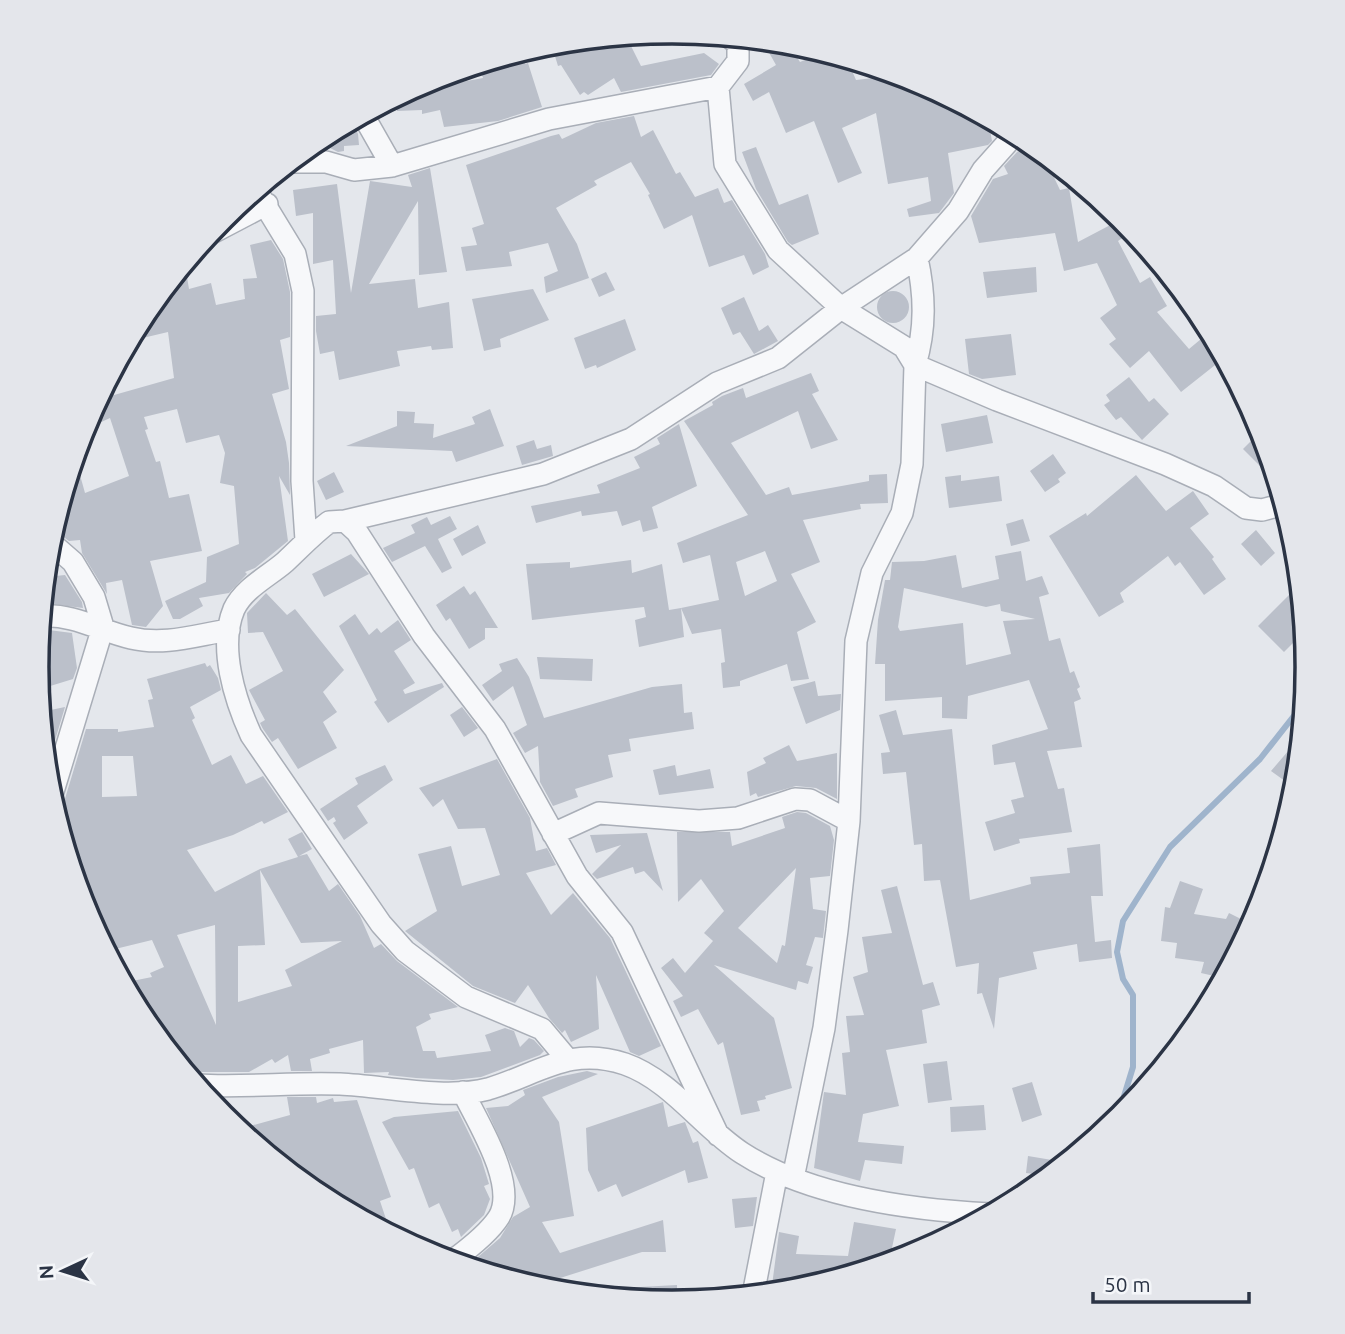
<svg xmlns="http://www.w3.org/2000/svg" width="1345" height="1334" font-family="Ubuntu,sans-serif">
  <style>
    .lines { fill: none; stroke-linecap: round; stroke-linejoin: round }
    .stream { stroke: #9fb4cc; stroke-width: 6 }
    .building { fill: #bbc0ca; fill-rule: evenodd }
    .minor-casing { stroke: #a9aeb7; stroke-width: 24 }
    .minor { stroke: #f7f8fa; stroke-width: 21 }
    .rim { fill: none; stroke: #2b3445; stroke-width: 3.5 }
  </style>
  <rect width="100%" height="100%" fill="#e4e7ec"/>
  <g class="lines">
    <!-- stream -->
    <path class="stream" d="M1122,1117L1121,1106L1133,1067V995L1123,979L1117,952L1123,921L1170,847L1260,759L1304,703"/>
  </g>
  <!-- building -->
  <path class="building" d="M626,36L641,66L704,53L719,64L711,75L621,92L614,78L588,95L584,92L580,95L561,65L558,66L551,43Z
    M762,40L788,43L800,62L824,52L847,59L856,80L898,75L916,80L988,119L992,141L988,145L948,153L954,193L939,213L909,217L907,209L931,201L928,177L888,184L876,113L842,128L862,173L838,183L814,121L786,133L769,92L753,101L744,84L776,65Z
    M510,55L512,60L522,56L525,64L528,63L542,107L498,121L444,127L440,110L422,114V110L397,111V97L430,80L444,76L445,85L483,78L479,65Z
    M634,116L641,137L653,130L676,174L680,172L695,197L718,188L724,203L732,200L765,254L769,267L753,275L744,255L709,267L692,215L664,229L648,195L650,194L631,162L594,181L597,185L556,208L577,244L589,278L546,293L544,277L558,271L548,243L509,252L512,266L466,271L461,247L477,245L472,228L484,224L466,165L551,136L559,134L562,139L596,123Z
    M352,121L358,134L359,145L344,146V151L338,152L326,146L309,147Z
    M1032,144L1042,152L1060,190L1069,188L1078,242L1116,222L1124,237L1118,241L1140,283L1150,277L1167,306L1157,312L1189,349L1207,334L1222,353L1224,358L1181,392L1149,351L1130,368L1109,344L1116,339L1100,318L1117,305L1097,263L1064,271L1055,233L979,243L971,216L993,179L1008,174L1004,166L1017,152Z
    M756,147L779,205L808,194L819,234L792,245L788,242L756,189L742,152Z
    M430,168L447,272L419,275L418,201L369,284L415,279L418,308L449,302L453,348L432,350L431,346L397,351L400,366L339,380L334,351L320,354L316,331V316L336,314L333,260L313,264V213L296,216L293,190L337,184L351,293L370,181L412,187L408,175Z
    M271,240L283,259L290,292V337L280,340L289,389L272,394L286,442L289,463L290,495L279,476L288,541L255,568L245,572L247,574L229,593L199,598L203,606L180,619H173L165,601L206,582L207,557L239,544L234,486L220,483L225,453L219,435L186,443L177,409L144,417L148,429L145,430L156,462L160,461L169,498L189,494L202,551L150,561L163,606L146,627L132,625L122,580L106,583L107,594L82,553L80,540L69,541L53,529L75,457L85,493L129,476L110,418L84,430L86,423L100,399L174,378L168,332L130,341L156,299L168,297L166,287L185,265L189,289L211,283L216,305L245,299L243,279L257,278L250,245Z
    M1036,267L1037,292L987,298L983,272Z
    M606,272L615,290L599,297L591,279Z
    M533,289L549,320L500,339L501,347L484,351L472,299Z
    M877 307a16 16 0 1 1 32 0a16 16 0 1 1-32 0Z
    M744,297L759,331L768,325L778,341L754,354L740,332L733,335L721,308Z
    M625,319L636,350L597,368L596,365L585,369L574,338Z
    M1011,334L1016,375L982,379L969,374L965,339Z
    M811,373L819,391L812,394L838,440L811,449L798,411L731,443L766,495L789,487L792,495L869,481V475L887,474L888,503L860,504L861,509L803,520L820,562L791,574L816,622L797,632L809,679L791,681L787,664L740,681V686L723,688L721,663L725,662L721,629L692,634L681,608L719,600L710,555L683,563L677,543L748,515L684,421L713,405L712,402L722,396L743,388L746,398ZM765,551L777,581L745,596L736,562Z
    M1129,377L1149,402L1154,398L1169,414L1142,440L1121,417L1116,420L1104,405L1110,401L1106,395Z
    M490,409L504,446L456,462L452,451L346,446L397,426V411L415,412L414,423L434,424L433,438L475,424L472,417Z
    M987,415L993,443L946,452L941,424Z
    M679,424L697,486L652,507L658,528L643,532L640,520L622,526L617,511L582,516L581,511L536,523L531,506L600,493L597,485L640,468L634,457L660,444L657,438Z
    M1262,430L1274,473L1270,476L1243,449Z
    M534,440L537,449L551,445L553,456L522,465L516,446Z
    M1053,454L1066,473L1058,479L1060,482L1045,492L1030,471Z
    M334,472L344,492L326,500L317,481Z
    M961,475V481L999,476L1002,501L949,508L945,477Z
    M1136,475L1166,511L1193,491L1209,514L1190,528L1214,557L1212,559L1226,579L1204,595L1180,562L1175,566L1168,556L1120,593L1124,602L1099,617L1049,536L1086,513L1087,516Z
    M450,516L457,529L438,539L452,568L442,573L425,546L392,562L383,548L415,533L411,525L427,517L431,525Z
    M1023,519L1030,541L1011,546L1006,524Z
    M478,525L486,543L462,556L453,539Z
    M1256,530L1275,553L1261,566L1241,544Z
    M1021,551L1026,581L1042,576L1049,594L1039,597L1049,641L1060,638L1070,673L1074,671L1080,687L1077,689L1081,699L1074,702L1082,747L1047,751L1058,789L1064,788L1072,832L1019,839L1020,843L994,851L985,822L1015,813L1011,800L1024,797L1015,762L994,765L992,745L1048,729L1029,680L968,696L967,719L942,718V697L885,701V664H875L878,620L885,580H890L892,562L924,561L956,555L962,588L999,579L995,556ZM904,588L986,607L1000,604L1001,611L1035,619L1003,621L1011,654L966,665L963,623L900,631L898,627Z
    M351,554L369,574L324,597L312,574Z
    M631,560L632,573L662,564L669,610L681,608L684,637L639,647L635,620L646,617L644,607L532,620L526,564L570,562V568Z
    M65,575L82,602L83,608L43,603L46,577Z
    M1300,584L1304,632L1284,652L1258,626Z
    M464,586L470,595L475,591L498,628H485V639L469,649L450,618L446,621L436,605Z
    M266,593L287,615L295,609L344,670L323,692L337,712L323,722L337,748L298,769L278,738L272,742L263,729L260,723L265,720L249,690L283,671L263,632L248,633L247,613Z
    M355,614L369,635L377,628L381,633L398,620L411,640L394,651L415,683L403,690L405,694L442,683L444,687L388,723L374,702L377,700L339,626Z
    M41,629L72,633L77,668L73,679L47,687L45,670L38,673Z
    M537,657L593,659L592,681L540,679Z
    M517,658L529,677L544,718L652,687L682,684L684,713L692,712L694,729L629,739L631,751L608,755L613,777L575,789L578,797L553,806L540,782L538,746L525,753L513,733L527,725L513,686L493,701L482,685L502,671L499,664Z
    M205,663L207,667L210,665L218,678L221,690L190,707L195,718L192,720L212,765L231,755L246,784L263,776L288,812L264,824L262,821L233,835L187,850L215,892L260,869L298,857L288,839L302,832L312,849L299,856L307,854L329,891L338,884L360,916L374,948L381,944L397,961L458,1007L429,1014L431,1019L416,1027L423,1051H435L437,1058L491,1051L485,1035L505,1028L514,1031L520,1047L529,1038L534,1040L544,1051L540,1055L481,1077L453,1080L416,1078L388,1075L389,1072L364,1073L363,1040L329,1049L330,1053L310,1059L312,1071H291L288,1055L275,1063L272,1059L249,1072H198L189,1075L144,1020L129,992L127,982L152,977L150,973L164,967L152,940L107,951L85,910L55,810L64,802L86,729H118V732L154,727L148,700L153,699L147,679ZM102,756H133L137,796L102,797ZM260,870L301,943L342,941L285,970L292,986L238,1002V946L265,945ZM215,925L216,1025L177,935Z
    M815,681L818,696L841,694L840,710L806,724L793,687Z
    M65,707L47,767L41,712Z
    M462,707L478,728L464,737L450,715Z
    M896,710L903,735L952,729L970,900L1031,884L1030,877L1070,873L1067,848L1100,844L1103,896H1091L1095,942L1111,940L1112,958L1079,962L1077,944L1033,952L1037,969L999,978L994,1029L982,993L977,994L979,963L956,967L940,880L924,881L922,844L914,845L906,772L883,774L881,753L890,752L879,715Z
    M1301,736L1299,760L1296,789L1271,771Z
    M789,745L797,761L837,753V799L816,788L796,786L758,797L756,793L750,796L747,772L766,763L763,758Z
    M497,759L530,818L536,851L547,848L556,865L526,873L551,915L573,893L610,938L661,1046L639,1056L630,1052L596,975L599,1029L571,1042L565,1030L562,1033L549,1018L528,985L515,1003L473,986L405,931L437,911L418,854L451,846L462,886L500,875L485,828L458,829L443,799L433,807L419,788Z
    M385,765L393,780L357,806L368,823L344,840L333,823L336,821L334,817L328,821L320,809L358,784L355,778Z
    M675,765L677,776L710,769L714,788L659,795L653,770Z
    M797,812L806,813L830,826L834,840L830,876L810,878L813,909L826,911L823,938L815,937L806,965L813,967L808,984L798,981L796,990L714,965L774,1018L792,1088L765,1096L766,1099L757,1101L760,1111L741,1115L723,1042L718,1045L698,1009L681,1017L673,1001L683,996L661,968L673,958L685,973L713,941L704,933L724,911L701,879L678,902L677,832H730L732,846L785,828L782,817ZM796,868L785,946L782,945L777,963L738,928Z
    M647,833L663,891L644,871L635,874L633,867L597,879L592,874L621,845L596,853L590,835Z
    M1180,881L1203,889L1194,914L1226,919L1229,913L1249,923L1223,978L1201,973L1204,962L1175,958L1177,943L1161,941L1165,907L1170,908Z
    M897,886L923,985L933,982L940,1005L922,1010L927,1043L886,1050L899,1106L863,1114L858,1142L904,1146L902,1164L865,1160L860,1181L814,1168L820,1121L824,1092L846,1095L842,1053L850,1052L846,1016L864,1015L853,977L868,972L862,937L892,933L881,890Z
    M947,1061L952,1100L928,1103L923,1064Z
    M587,1071L598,1074L542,1097L559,1122L574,1216L542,1222L560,1253L663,1220L666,1252H642L535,1286L473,1267L471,1263L500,1238L513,1217L530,1207L486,1108L508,1106L525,1095L523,1090L558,1077Z
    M1032,1082L1042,1115L1022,1122L1012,1088Z
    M287,1097H316L317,1103L333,1098L334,1102L357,1100L391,1197L380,1201L391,1234L353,1213L346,1196L331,1202L319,1195L239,1129L290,1115Z
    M663,1102L668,1127L685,1122L693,1143L698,1141L708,1178L688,1183L685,1170L622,1197L616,1184L598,1192L588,1170L586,1128Z
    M984,1105L986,1130L951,1132L950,1107Z
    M458,1111L481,1158L489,1184L484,1186L490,1199L484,1215L461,1237L458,1229L452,1232L439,1203L429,1208L414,1168L409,1170L382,1122L394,1117Z
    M1028,1156L1052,1160L1049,1176L1026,1173Z
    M757,1197L753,1226L735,1228L732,1199Z
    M854,1222L896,1229L889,1262L814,1285L794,1284L793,1291L771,1293L779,1232L799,1236L796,1254L848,1256Z
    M677,1285V1302L622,1298V1288Z"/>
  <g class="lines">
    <defs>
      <path id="minor" d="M729,37L738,44V61L718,87L725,164L778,250L841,308L904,347L915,365L912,464L902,513L872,573L856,641L849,821L837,930L824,1028L793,1178
        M363,115L392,166
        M292,162H326L354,170L392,166L549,119L718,87
        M256,190L295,254L303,291L302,481L306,540
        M210,234L267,204
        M917,258C925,295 926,328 915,365L997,400L1165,464L1214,486L1246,508L1262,510L1284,504
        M345,521L543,474L631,439L717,383L778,358L841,308L917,258L958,211L983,170L1016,133
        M50,542L73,562L94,597L103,627L51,798
        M42,616C75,614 100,631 131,638C165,646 196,635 229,630
        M553,834L599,813L699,821L738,818L795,799L810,800L849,821
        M568,1060L542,1029L466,997L405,951L381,924L251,735C235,700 218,647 234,609C244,588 269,576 285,562C300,548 313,534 329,522L345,521L357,532L424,636L495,729L577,876L622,932L718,1135
        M197,1085C245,1088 293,1082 340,1084C384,1086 445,1100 488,1089C537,1075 569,1045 625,1064C671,1080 702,1127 742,1153C810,1197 912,1210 991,1214
        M452,1261C467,1250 489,1233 499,1217C518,1185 477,1121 463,1092
        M753,1295L777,1172"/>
    </defs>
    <!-- minor casing -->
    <use href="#minor" class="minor-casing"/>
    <!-- minor -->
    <use href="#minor" class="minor"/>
  </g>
  <!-- crop -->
  <path d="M0 0H1345V1334H0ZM49 667a623 623 0 1 1 1246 0a623 623 0 1 1-1246 0Z" fill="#e4e6eb" fill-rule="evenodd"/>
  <path class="rim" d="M49 667a623 623 0 1 1 1246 0a623 623 0 1 1-1246 0Z"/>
  <!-- north arrow -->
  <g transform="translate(63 1271) rotate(266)" stroke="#f4f6f9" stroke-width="5" paint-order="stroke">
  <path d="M0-5L12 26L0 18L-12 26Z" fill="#2b3445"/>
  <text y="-10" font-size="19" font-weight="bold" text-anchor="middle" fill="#2b3445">N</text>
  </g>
  <!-- scale -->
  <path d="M1093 1292v10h156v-10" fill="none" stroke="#2b3445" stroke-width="3.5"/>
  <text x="1104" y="1292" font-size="21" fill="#2b3445" stroke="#f4f6f9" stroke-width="5" paint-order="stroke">50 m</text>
</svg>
